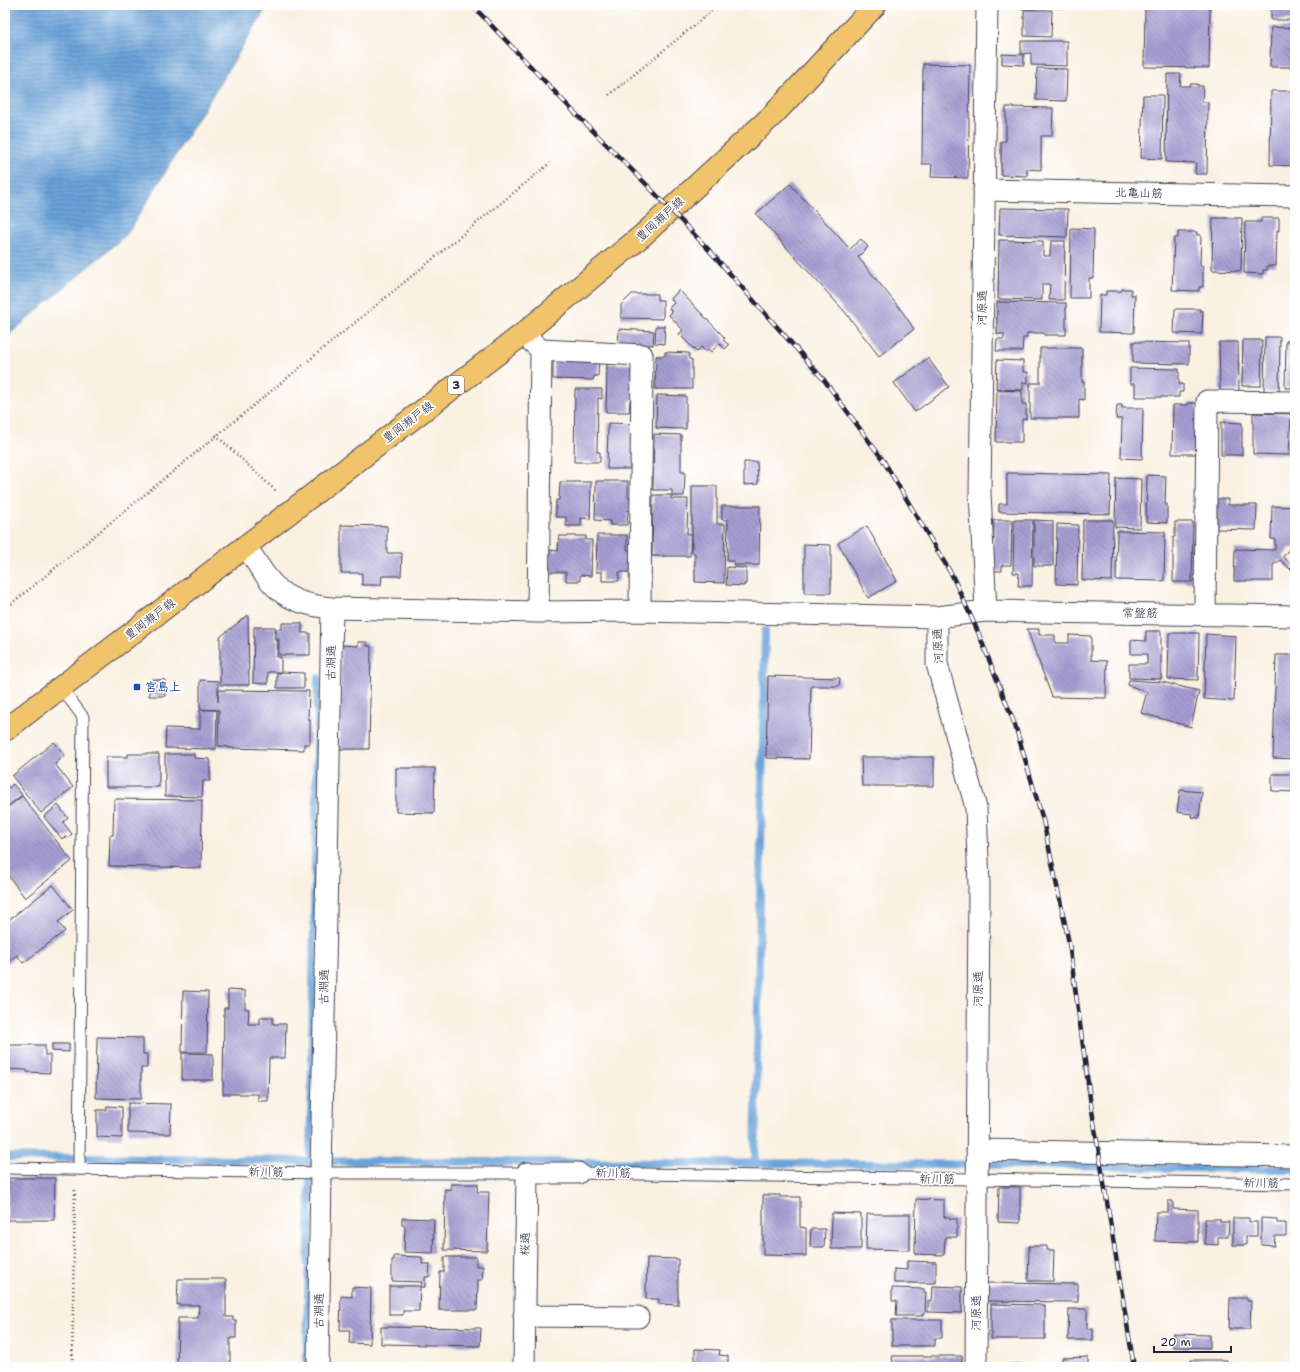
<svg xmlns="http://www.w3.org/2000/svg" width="1300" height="1372" font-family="'Shantell Sans','Klee One',sans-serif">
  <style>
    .water { fill: url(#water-rules); stroke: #46628a }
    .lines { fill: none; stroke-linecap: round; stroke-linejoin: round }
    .stream { stroke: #69a3d9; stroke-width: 8 }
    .building { fill: url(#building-back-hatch) }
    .lane-casing { stroke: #424154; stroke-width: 13 }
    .street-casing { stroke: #424154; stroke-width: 23 }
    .primary-casing { stroke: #424154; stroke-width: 24 }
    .path { stroke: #424154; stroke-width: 2.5; stroke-dasharray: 1 3; stroke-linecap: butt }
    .lane { stroke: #fff; stroke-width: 11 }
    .street { stroke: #fff; stroke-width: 21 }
    .primary { stroke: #f1c36a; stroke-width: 22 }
    .rail-casing { stroke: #22223b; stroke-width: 4.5 }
    .rail { stroke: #fff; stroke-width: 3; stroke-dasharray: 9; stroke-linecap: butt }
    .transit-dot { fill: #1a4fb4; stroke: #fff; stroke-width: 1.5 }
    .labels { text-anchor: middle; stroke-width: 3.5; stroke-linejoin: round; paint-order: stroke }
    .shield { fill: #fff; stroke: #646476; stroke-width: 1 }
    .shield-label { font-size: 11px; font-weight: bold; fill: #22223b }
    .street-label { font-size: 12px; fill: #22223b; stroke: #fff }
    .transit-label { font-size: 12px; font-weight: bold; fill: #164399; stroke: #fff; text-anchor: start }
  </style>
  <defs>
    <pattern id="water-rules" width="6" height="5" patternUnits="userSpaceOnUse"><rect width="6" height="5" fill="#69a3d9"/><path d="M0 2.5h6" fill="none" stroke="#5684b1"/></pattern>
    <pattern id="building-back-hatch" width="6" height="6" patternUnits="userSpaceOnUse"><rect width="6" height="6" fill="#a69dd2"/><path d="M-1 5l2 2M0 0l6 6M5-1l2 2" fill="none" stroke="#8780ac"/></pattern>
  </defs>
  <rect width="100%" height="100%" fill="#fff"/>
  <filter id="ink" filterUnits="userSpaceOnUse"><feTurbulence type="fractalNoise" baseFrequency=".025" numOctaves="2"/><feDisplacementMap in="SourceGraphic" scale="8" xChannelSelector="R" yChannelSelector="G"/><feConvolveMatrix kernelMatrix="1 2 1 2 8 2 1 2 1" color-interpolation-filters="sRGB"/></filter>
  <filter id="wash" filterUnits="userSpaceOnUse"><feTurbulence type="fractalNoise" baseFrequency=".012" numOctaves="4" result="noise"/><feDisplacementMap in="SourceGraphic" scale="16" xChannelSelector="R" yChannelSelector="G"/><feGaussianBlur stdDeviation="0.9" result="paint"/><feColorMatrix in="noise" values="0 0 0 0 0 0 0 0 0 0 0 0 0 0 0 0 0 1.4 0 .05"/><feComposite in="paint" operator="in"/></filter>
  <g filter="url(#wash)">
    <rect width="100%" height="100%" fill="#f9f0e1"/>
    <!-- water -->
    <path class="water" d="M5,5H268L127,234L5,338Z"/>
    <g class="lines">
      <!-- stream -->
      <path class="stream" d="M5,1157L311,1161L1073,1165L1173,1168L1295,1169
        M755,1163L765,631
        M307,1367L318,678"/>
    </g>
    <g id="blocks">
      <!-- building -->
      <path class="building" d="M1008,5H1036V9L1007,8Z
        M1039,5H1067V8L1039,7Z
        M1197,5H1210V7L1197,6Z
        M1271,5H1295V20H1271Z
        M1145,7L1210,8L1209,68L1144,67Z
        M1024,10H1052L1051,37L1024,36Z
        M1271,27L1295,28V67H1270Z
        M1021,41H1067V66L1031,65V53L1021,54Z
        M1002,54L1024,55V65L1002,64Z
        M923,64L970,65L968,178L931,177L932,164H922Z
        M1037,68L1067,69L1066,101L1036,100Z
        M1167,74H1181L1180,86H1190V84H1198V86H1203L1202,102H1208L1207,174H1195L1196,163L1166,162Z
        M1271,91H1295V166L1270,165Z
        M1143,95H1163L1162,159L1141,158Z
        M1006,107L1053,108L1052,136H1041V170L1027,169V176L1001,175V141H1006Z
        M790,184L850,249L861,239L868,247L858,257L902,311L914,329L879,356L845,312L756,214Z
        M1000,208L1068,209L1067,237L999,235Z
        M1213,218H1242L1241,271L1212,270Z
        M1261,218H1279V231L1277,230L1276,266H1267V270H1263V274L1244,273L1245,222H1261Z
        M1071,228L1094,229L1093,278H1089V298H1070Z
        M1178,232H1197V235H1201L1200,266H1203V287H1199V291L1172,290L1174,238H1178Z
        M999,240L1043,241V256H1050L1051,241H1065L1064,300H1049L1050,284H1042V300L998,299Z
        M1122,289H1131V295H1135L1134,333L1099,332L1100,295H1106V291H1122Z
        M679,290L725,338L723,340L729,345L725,349L720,343L711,352L708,349L706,352L701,347L697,352L679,334L683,330L669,315L672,312L669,308L674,303L671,299Z
        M632,294H657V300H663V319L621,318V305Z
        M997,302L1066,303V335H1044V333H1027V338H1023L1022,351H996L997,339H1004V334H997Z
        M1175,309H1200V311H1203L1202,334L1174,333Z
        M656,326H665L664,344L655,343Z
        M619,329L654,331L653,345L618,344Z
        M1265,337H1280L1279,392H1264Z
        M1243,340H1262L1261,386H1242Z
        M1286,341H1295V388H1285Z
        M1133,342L1189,343V364L1133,363Z
        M1219,342H1238L1239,391H1220Z
        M1040,348H1082V382H1084V400L1079,399V418H1030V383H1040Z
        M665,352L689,353V359L692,360V389H655L656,356H665Z
        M928,358L949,387L915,412L894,383Z
        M553,359H599L598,376H594L593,380L553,379Z
        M997,360L1023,361V372H1028V383L1023,382V390L996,389Z
        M607,364H634L633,400H630L629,412H606Z
        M1130,368L1179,369V384H1183V392H1179V397H1135V384H1130Z
        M575,389H602V399L598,398L597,452H600V462H574Z
        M997,390L1022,391V404H1026V419H1022V442H996Z
        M657,395L686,396V429L656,428Z
        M1188,403H1197L1196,454H1172L1173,405H1188Z
        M1117,405H1122V408H1143L1142,459L1121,458L1122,419H1116Z
        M1253,413L1291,414L1289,455L1253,454Z
        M1221,422L1242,423V455H1221Z
        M608,423L637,424L636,466L630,465V469H607Z
        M654,434L681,435V472H685L684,496H672V490H653Z
        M744,462H757L758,484L744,485Z
        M1007,473L1111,475L1110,514L999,512V504H1007Z
        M1147,475L1166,476L1165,504H1167V523L1146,522Z
        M1116,478L1141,479L1140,528L1115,527Z
        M596,481H628V498H632V510H628L627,525H610V521L595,520Z
        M560,482H591L590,519L581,518V526H566V517H556V500H559Z
        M692,486H717V524H725L724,583L695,582V553H692Z
        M653,495H671V499H688L687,534H691L690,556H652Z
        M1217,499H1228V505H1257L1256,530L1217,529Z
        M722,506H760L759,565H734V561H727L728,520H722Z
        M1272,506L1294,507V511H1295V548H1290L1283,557L1293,566L1290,569L1280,560L1273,565V581H1234L1235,549L1275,550V539H1271Z
        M994,520H1012L1011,565H1002V571H993Z
        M1014,520H1033L1032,586H1018L1019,573H1013Z
        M1034,520L1053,521V566H1034Z
        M1083,520H1113L1112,581L1082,580Z
        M1175,522H1193L1192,582H1173V537H1175Z
        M1057,524L1078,525L1077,585L1056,584Z
        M341,525L387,526V553H402L401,576H382L381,585H362V573H341Z
        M867,526L897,581L868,598L838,543Z
        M1117,531L1165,532L1164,581L1116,580Z
        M597,535H627V550L633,551V572H619V581H602V572H596Z
        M559,536H586V540H592L591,576L580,575V581H566V572H549L550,550L558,551Z
        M804,544L831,545V593H804Z
        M727,567L746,568V584H744V586L726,585Z
        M248,615L249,685H220V637Z
        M282,623H302V633H310V655H279V639H276V629H282Z
        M254,627H275V640L278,641L277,657H281V672H268V684L253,683Z
        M1027,629H1039V635H1055V643H1069V635L1091,636V660L1107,661L1106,698L1052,697Z
        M1146,631H1161V679L1129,678V664H1147V654H1131V640L1146,641Z
        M1169,633H1199L1198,680L1168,679Z
        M1206,634L1236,636L1234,701L1204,699Z
        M358,642H367V646H371L369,749H340L341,645L358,646Z
        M1276,655H1295V759L1273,758Z
        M281,672L304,673V688H277V673H281Z
        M768,676L840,678L839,686H811L809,759L766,758Z
        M150,680H165V696H149Z
        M200,680L218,681V702L219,690L309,691L308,719H310V744H304V750L229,748V747L218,746L219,710L200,709Z
        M1129,680L1162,682L1199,691L1191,727L1141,713L1147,692L1128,685Z
        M200,710H217L216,749L165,748L166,728L200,729Z
        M54,742L65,755L55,764L73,787L41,813L12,776Z
        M128,754H159V787H106V757H128Z
        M165,754H194V758L210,759V781H203L202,797L165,796Z
        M861,757H934V786H862Z
        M396,768H435L434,813L396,812Z
        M1272,774H1295V792L1272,791Z
        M5,782L9,788L13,784L22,795L5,808Z
        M1180,790L1202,792L1199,818L1191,817L1192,814L1177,812Z
        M22,796L72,861L25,898L5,871V810Z
        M114,799L202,800L201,868L109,866L110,835H113Z
        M58,805L68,818L63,822L72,834L66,839L65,836L62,839L44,817Z
        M53,885L73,910L58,922L65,931L23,963L17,955L5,964V923Z
        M228,990L245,991V1009H249L248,1024H260V1017H273V1024H286L285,1058H269L268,1101H258V1094H223L224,1008H228Z
        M183,991L208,992L207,1052H182Z
        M97,1037L143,1038V1054H147V1068H141V1099L96,1098Z
        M52,1044H69V1052L52,1051Z
        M5,1045H45V1055H50V1073L27,1072V1070L5,1069Z
        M182,1053L213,1054V1080H182Z
        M128,1103L171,1104L170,1134L128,1133Z
        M107,1106L122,1107V1138L97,1137V1110H107Z
        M8,1178H55L54,1220H7Z
        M451,1184H478L477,1192H489L487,1251L444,1250L445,1189L451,1190Z
        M999,1187H1020V1223L998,1222Z
        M763,1195H780V1197H800V1227L806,1228V1256L763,1255Z
        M916,1199L944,1200V1217H950V1219H957V1237H945L944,1255L915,1254Z
        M1293,1200H1295V1235H1292Z
        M1168,1201H1173V1209L1198,1210V1242L1155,1241L1156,1212H1168Z
        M832,1213L861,1214V1249H831Z
        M867,1214H910V1250L866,1249Z
        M402,1218L434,1219L433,1253L404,1252L405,1225H402Z
        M1233,1218H1249V1222H1257V1236H1246V1245H1233Z
        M1261,1218L1277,1219V1223H1286V1236H1275L1274,1246L1261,1245Z
        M1205,1219H1220V1222H1229L1228,1237H1218V1245L1205,1244Z
        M811,1229H825L824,1247H810Z
        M1029,1246H1047V1250H1054L1053,1281H1028Z
        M394,1256L422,1257V1264H430L429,1277H425V1287H421L422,1282L392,1281V1260H394Z
        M444,1257H476V1266H483L482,1280H478L477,1310H439L440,1272H444Z
        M647,1258L678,1259V1305L659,1304V1299H646Z
        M907,1261L936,1262V1283H894V1269L907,1270Z
        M178,1279H226V1317H233V1321H236V1338H230V1367H177L178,1318H198L199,1305H177Z
        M986,1283L1078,1284V1302L986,1301Z
        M389,1286H420L419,1311H403V1315H389Z
        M933,1286L962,1287V1313L928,1312V1301H932Z
        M352,1287L371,1288L370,1344L349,1343L350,1330H340L341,1296L352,1297Z
        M892,1288L924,1289V1292H926L925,1314H922V1316H896L897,1301H892Z
        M1230,1298H1247V1301H1251L1250,1329H1229Z
        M991,1304L1045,1305V1339H991Z
        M1069,1309H1087V1329H1093V1340H1068Z
        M892,1320H942V1338H935V1346H892Z
        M381,1327L481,1328L480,1346L381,1344Z
        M1173,1334L1210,1335V1348L1173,1347Z
        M695,1349L720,1350L719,1355L728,1356V1367H695Z
        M892,1356H962V1367H908V1363H893Z
        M1088,1357V1367H1062V1358Z
        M1191,1360H1227V1367H1191Z
        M1011,1364H1022V1367H1011Z"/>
    </g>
  </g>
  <g filter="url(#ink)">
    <use href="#blocks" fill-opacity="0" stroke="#424154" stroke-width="1"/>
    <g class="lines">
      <defs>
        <path id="lane" d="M61,687L83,717L79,1168
          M5,1168L321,1173H527
          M578,1173L1295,1184"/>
        <path id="street" d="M984,190L1295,196
          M531,341L541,350L538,612
          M541,350L642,355L640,611
          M246,546C272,587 281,603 332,608L538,612L640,611L937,617L986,611L1295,616
          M986,611L980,493L987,5
          M1205,614L1207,401L1295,402
          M937,617V664L976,808L979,885L976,1367
          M977,1150L1295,1156
          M524,1316L638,1317
          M318,1367L321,1173L332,608
          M524,1367L527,1173H578"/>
        <path id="primary" d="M5,730L523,334L644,234L774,114L875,5"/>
      </defs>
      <!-- lane casing -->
      <use href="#lane" class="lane-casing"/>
      <!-- street casing -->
      <use href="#street" class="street-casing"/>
      <!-- primary casing -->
      <use href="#primary" class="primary-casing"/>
      <!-- path -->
      <path class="path" d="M609,95L719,5
        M216,435L277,492
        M5,609L550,163
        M72,1367L75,1187"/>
      <!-- lane -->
      <use href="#lane" class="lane"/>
      <!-- street -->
      <use href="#street" class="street"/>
      <!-- primary -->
      <use href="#primary" class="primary"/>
      <defs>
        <path id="rail" d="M472,5L574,112L647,185L709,250L824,380L883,460L952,575L978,632L1015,725L1043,820L1069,943L1090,1098L1134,1367"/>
      </defs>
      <!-- rail casing -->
      <use href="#rail" class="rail-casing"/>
      <!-- rail -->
      <use href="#rail" class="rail"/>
    </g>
  </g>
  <!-- markers -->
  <rect class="transit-dot" x="133" y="683" width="8" height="8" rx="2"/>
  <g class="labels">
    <!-- shield labels -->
    <rect class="shield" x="448" y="376" width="16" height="18" rx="3"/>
    <g class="shield-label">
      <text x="456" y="389">3</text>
    </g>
    <!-- street labels -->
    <g class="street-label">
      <text transform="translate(1139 193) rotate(1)" y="4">北亀山筋</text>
      <text transform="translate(660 219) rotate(-42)" y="4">豊岡瀬戸線</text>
      <text transform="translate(982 308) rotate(-89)" y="4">河原通</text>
      <text transform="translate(408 422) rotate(-37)" y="4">豊岡瀬戸線</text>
      <text transform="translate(1140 613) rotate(1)" y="4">常盤筋</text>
      <text transform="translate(150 619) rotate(-37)" y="4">豊岡瀬戸線</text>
      <text transform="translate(938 646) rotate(-93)" y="4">河原通</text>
      <text transform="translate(331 663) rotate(-89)" y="4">古淵通</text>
      <text transform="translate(324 987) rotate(-89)" y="4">古淵通</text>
      <text transform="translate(978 989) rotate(-90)" y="4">河原通</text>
      <text transform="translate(266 1172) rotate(1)" y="4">新川筋</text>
      <text transform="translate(613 1173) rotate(1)" y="4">新川筋</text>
      <text transform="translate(937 1179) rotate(1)" y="4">新川筋</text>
      <text transform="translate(1261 1183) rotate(1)" y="4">新川筋</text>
      <text transform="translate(525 1244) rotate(-89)" y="4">桜通</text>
      <text transform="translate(319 1311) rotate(-89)" y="4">古淵通</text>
      <text transform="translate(976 1313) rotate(-90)" y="4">河原通</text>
    </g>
    <!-- transit labels -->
    <g class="transit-label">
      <text x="145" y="691">宮島上</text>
    </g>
  </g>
  <!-- margin -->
  <rect width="1300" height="1372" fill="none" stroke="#fff" stroke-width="20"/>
  <!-- scale -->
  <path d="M1154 1346v6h77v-6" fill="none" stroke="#22223b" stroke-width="2"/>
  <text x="1160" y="1346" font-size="12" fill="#22223b" stroke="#ffffff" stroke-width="3" paint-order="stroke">20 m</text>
</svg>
